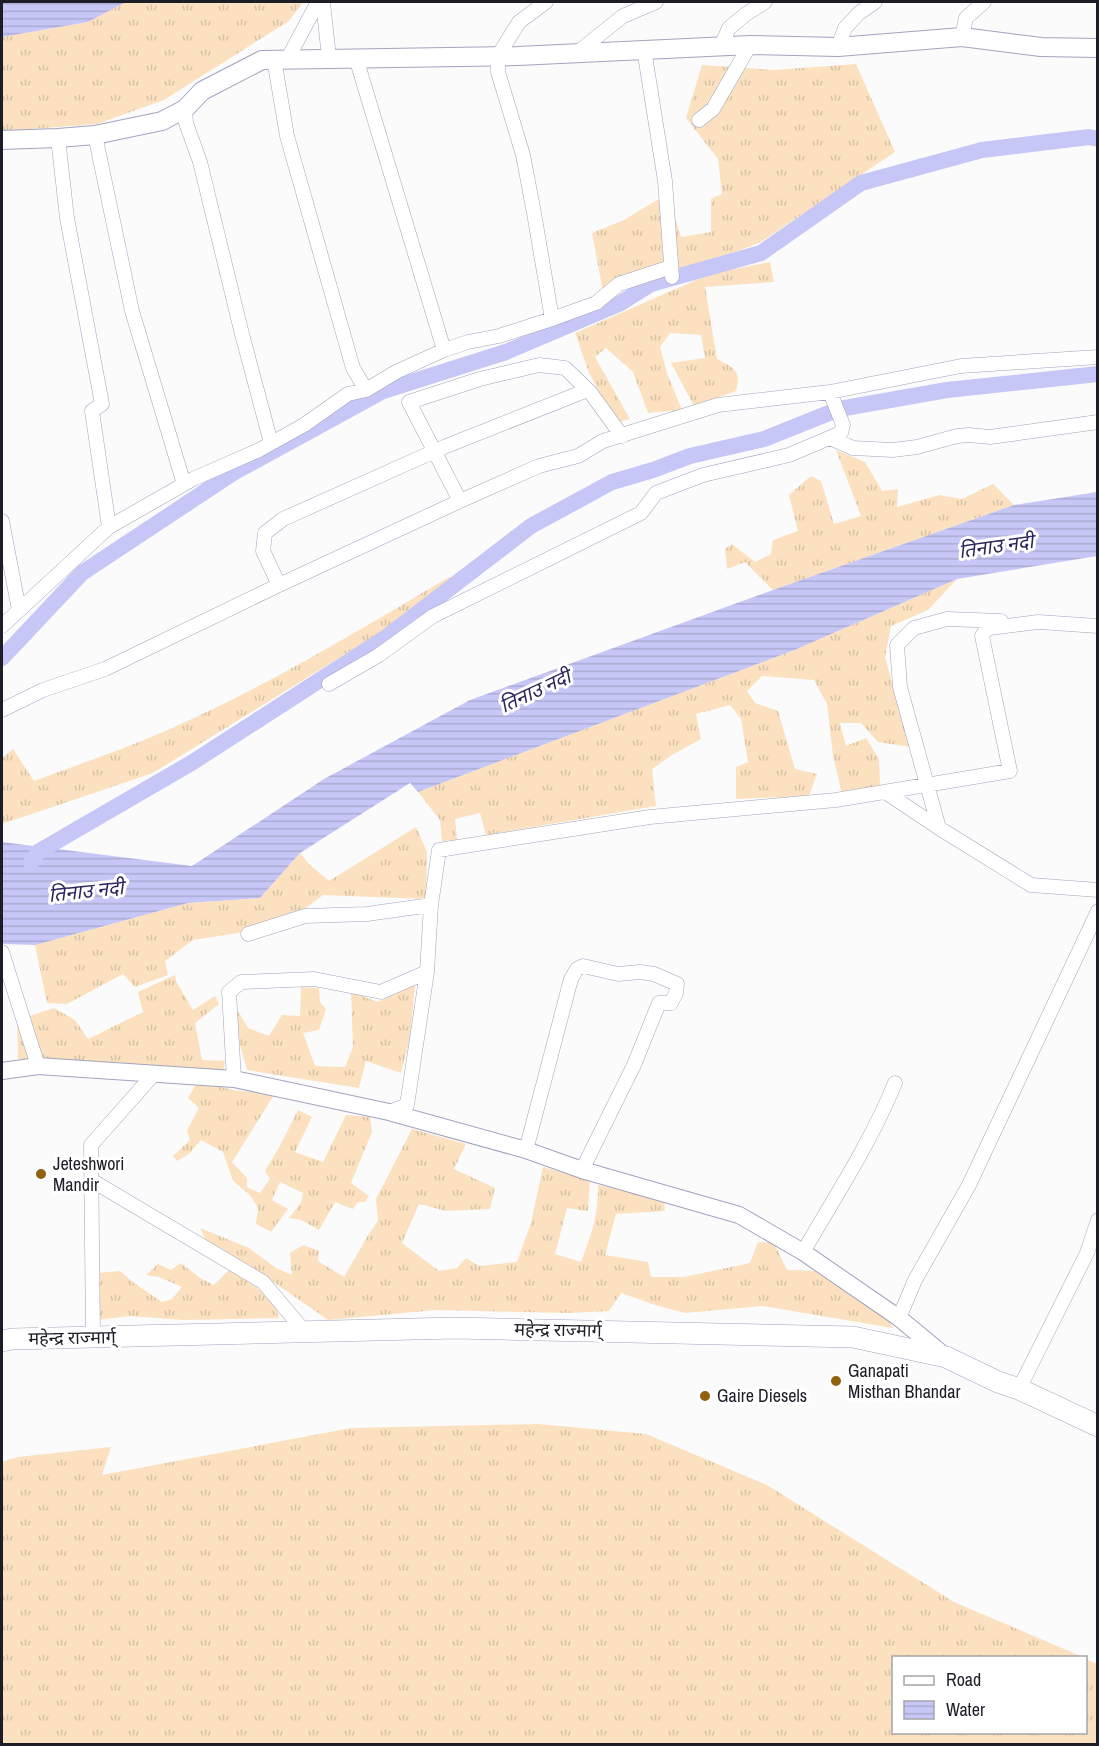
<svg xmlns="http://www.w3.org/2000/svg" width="1099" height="1746" font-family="'Archivo Narrow','Noto Sans Devanagari',sans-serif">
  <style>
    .grass { fill: url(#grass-tufts) }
    .water { fill: url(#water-rules) }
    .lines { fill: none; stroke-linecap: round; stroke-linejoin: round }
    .canal { stroke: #c6c7f6; stroke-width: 16 }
    .minor-casing { stroke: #a2a3bf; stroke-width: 15 }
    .tertiary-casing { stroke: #a2a3bf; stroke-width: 18 }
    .secondary-casing { stroke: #a2a3bf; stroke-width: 20 }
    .trunk-casing { stroke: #a2a3bf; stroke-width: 22 }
    .minor { stroke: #fff; stroke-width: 14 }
    .tertiary { stroke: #fff; stroke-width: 16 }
    .secondary { stroke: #fff; stroke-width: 18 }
    .trunk { stroke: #fff; stroke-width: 21 }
    .poi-dot { fill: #91610e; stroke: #fff; stroke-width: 2 }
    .labels { text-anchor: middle; stroke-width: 6; stroke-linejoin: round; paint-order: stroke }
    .poi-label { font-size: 18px; fill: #1d1d28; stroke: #fff; text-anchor: start }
    .street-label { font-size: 18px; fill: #1d1d28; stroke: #fff }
    .water-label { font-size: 20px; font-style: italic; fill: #2a255c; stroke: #fff }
  </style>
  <defs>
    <pattern id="grass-tufts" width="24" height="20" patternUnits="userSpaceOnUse" patternTransform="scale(1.5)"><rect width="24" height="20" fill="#fbe1bf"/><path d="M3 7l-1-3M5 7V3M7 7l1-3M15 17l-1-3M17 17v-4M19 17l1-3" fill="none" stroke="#d7c1a4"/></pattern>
    <pattern id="water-rules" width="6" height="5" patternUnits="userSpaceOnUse" patternTransform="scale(1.5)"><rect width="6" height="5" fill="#c6c7f6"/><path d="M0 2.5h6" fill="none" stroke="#aaaad3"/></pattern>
  </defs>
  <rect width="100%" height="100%" fill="#fbfbfb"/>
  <!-- grass -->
  <path class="grass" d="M126,2H303L289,21L164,100L97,124L2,131V37L88,22Z
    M856,64L895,152L761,242L710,262L672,270L604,297L592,233L624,220L667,194L681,237L711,232V199L722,194L718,159L686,118L702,65L774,70Z
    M770,262L774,282L705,287L717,359C734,368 742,370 736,391L694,406L671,363L705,358L701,335L670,333L660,347L667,373L682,410L648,413L633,372L606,348L595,357L630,419L616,423L589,373L575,333L710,274Z
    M836,450L865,462L882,491L898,489L897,507L939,495L962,499L993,484L1014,505L773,590L745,562L727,569L725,549L732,544L755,562L771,554L773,540L798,531L789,495L811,476L821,481L834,524L861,516Z
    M459,576L415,611L153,773L2,824V758L13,749L34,781C79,764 125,749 170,729C267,686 358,631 449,577Z
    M957,579L928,610L891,626L885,657L910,747L878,742L861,723H840L846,746L866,738L879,759L880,785L842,794L833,756L827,704L814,680L762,676L747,691L755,703L778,711L795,769L817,774L809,796L736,799V767L748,762L741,719L730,705L696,714L701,739L672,755L652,769L656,806L486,835L480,813L455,819L457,840L442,841L440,820L418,792L797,649Z
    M416,827L427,852L426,899L323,895L306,908L244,932L193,940L165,961L168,975L135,987L123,974L67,1004L47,1003L35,945L188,903L260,898L300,853L309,864L329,881Z
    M175,975L176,981L193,1010L215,996L219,1004L195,1023L202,1060L225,1061L223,1072L18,1059L17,1020L54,1008L75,1020L88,1039L143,1012L138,992Z
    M415,985L410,1038L401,1073L366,1061L359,1088L247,1070L236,1030L238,1011L248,1028L269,1036L282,1015L300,1016L301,987L319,988L320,1002L326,1009L319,1030L303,1033L315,1066L345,1067L353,1047L351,992L378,1002Z
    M198,1081L233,1090L274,1095L232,1162L247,1178V1187L260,1193L270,1179L265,1171L281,1144L298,1110L312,1117L295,1152L323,1162L346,1115L370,1117L372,1132L351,1183L369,1196L365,1202H358L353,1209L335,1202L319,1230L301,1220L289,1218L301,1203L303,1193L280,1182L272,1200L288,1209L271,1232L256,1224L258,1208L250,1195L233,1181L223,1152L201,1140L189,1154L177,1161L173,1156L190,1140L187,1130L199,1108L188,1098Z
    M412,1129L466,1144L454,1169L495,1188L490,1209L446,1211L419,1204L402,1243L439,1271L457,1268L466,1258L479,1266L517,1262L531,1223L543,1167L590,1180L588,1211L567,1208L555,1254L581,1262C592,1233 598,1217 598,1185L664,1199L665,1211L616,1214L605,1255L648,1262L651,1277H684L750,1263L758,1242L774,1243L787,1270L816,1271L885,1313L893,1328L763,1306L685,1313L655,1305L621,1293L609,1311L568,1313L436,1310L328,1320L275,1283L205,1239L200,1228L249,1248L276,1268L292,1275L290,1253L303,1245L319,1251L318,1261L344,1277L367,1237L378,1221L376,1199Z
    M181,1263L200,1278L214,1285L231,1268L274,1301L279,1318L183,1320L131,1316L97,1320V1273L120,1271L134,1283L162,1302L172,1299L182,1287L159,1277L146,1275L158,1264L171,1270Z
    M538,1424L646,1434L767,1485L954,1602L1083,1657L894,1658V1732H1086V1659L1097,1664V1744H2V1462L18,1457L111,1447L102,1475L351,1428Z"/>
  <!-- water -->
  <path class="water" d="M2,2H126L88,22L2,37Z
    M1097,492V556L957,579L797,649L418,792L410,783L300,853L260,898L188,903L35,945L2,944V842L192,866L324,779L470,700L773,590L1014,505Z"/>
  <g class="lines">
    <!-- canal -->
    <path class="canal" d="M2,658L82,573L233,473L383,391L506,352L619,304L651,284L761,253L861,183L982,150L1089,137L1098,139
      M31,863L38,852L193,762L385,638L531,526L612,482L653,470L690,456L764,439L839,409L947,390L1098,374"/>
    <defs>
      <path id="minor" d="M323,2L329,58
        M962,37L966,18L984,2
        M721,46L729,28L746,14L765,2
        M838,47L845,28L859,13L875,2
        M644,49L665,181L672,277
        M578,52L623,16L656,2
        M288,58L318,2
        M356,58L444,350
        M274,59L287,136L353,368L366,390
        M185,109L186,123L200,162L242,334L271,443
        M699,120L713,109L750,45
        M95,135L132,311L184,484
        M58,138L67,218L102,404L92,411L109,527
        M552,319L596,303L619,284L671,267
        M830,438L853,448L893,450L917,447L957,436L969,435L990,437L1098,422
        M460,501L409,402L480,379L539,365L565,368L590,392
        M2,521L19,610
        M279,585L263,551L265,533L283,519L444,447L585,391L590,392L622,436
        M2,626L109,527L193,479L259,450L304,425L348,394L366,390L396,372L444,350L468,342L499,336L552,319L534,213L523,155L498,72V56L519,22L546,2
        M329,684L379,655L433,616L641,513L656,493L703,475L789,455L841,433L843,425L830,392
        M2,710L43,690L105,669L279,585L460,501L539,466L578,456L603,441L718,405L830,392L961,366L1098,357
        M885,792L939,828L1031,885L1098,890
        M939,828L900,687L897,645L914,628L947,619L1001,621
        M248,934L305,916L367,914L431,905
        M2,952L38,1066
        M234,1079L229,992L241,982L314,979L381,992L427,972L431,905L439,850L650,817L836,800L1010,771L982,636L985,631L990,628L1038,622L1098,626
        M389,1112L407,1105L427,972
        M526,1150L571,979L577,969L583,966L618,974L640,972L654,974L677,984L676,993L671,1003H659L634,1065L582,1170
        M91,1180L263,1282L305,1332
        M803,1252C835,1197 871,1142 895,1083
        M899,1318L915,1280L969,1185L1098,911
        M93,1337L91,1145L153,1075
        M1019,1389L1087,1253L1098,1220"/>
      <path id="tertiary" d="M2,1071L38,1066L234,1079L389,1112L526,1150L582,1170L739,1215L803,1252L899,1318L945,1356"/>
      <path id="secondary" d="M2,140L58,138L95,135L162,121L185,109L202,91L262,60L518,56L750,45L838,47L962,37L1041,47L1098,48"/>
      <path id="trunk" d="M2,1341L12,1339L455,1328L853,1337L946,1357L998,1382L1019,1389L1098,1426"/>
    </defs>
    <!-- minor casing -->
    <use href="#minor" class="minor-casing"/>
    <!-- tertiary casing -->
    <use href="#tertiary" class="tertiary-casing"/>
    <!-- secondary casing -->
    <use href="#secondary" class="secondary-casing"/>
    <!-- trunk casing -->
    <use href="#trunk" class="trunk-casing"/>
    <!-- minor -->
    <use href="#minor" class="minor"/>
    <!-- tertiary -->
    <use href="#tertiary" class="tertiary"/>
    <!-- secondary -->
    <use href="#secondary" class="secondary"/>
    <!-- trunk -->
    <use href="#trunk" class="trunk"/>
  </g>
  <!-- markers -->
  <g class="poi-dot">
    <circle cx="41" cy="1174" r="6"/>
    <circle cx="836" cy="1381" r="6"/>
    <circle cx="705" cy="1396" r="6"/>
  </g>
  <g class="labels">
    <!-- poi labels -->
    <g class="poi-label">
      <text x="53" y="1170">Jeteshwori<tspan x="53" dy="21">Mandir</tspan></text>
      <text x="848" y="1377">Ganapati<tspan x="848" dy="21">Misthan Bhandar</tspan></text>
      <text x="717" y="1402">Gaire Diesels</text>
    </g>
    <!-- street labels -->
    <g class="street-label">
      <text transform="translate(558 1330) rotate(1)" y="6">महेन्द्र राज्मार्ग्</text>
      <text transform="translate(72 1338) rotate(-1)" y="6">महेन्द्र राज्मार्ग्</text>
    </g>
    <!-- water labels -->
    <g class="water-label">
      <text transform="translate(996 546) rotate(-8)" y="7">तिनाउ नदी</text>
      <text transform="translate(535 691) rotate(-25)" y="7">तिनाउ नदी</text>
      <text transform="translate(86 891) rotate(-6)" y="7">तिनाउ नदी</text>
    </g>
  </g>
  <!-- border -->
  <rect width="1099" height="1746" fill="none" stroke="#1d1d28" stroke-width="6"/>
  <!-- legend -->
  <rect x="892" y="1656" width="195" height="78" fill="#ffffff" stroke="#a5a5a9" stroke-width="1.5"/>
  <rect x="904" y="1676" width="30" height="9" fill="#ffffff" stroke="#a5a5a9" stroke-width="1.5"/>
  <text x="946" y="1686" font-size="18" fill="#1d1d28">Road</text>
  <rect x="904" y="1701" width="30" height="18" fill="url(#water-rules)" stroke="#a5a5a9" stroke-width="1.5"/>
  <text x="946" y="1716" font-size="18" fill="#1d1d28">Water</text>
</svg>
